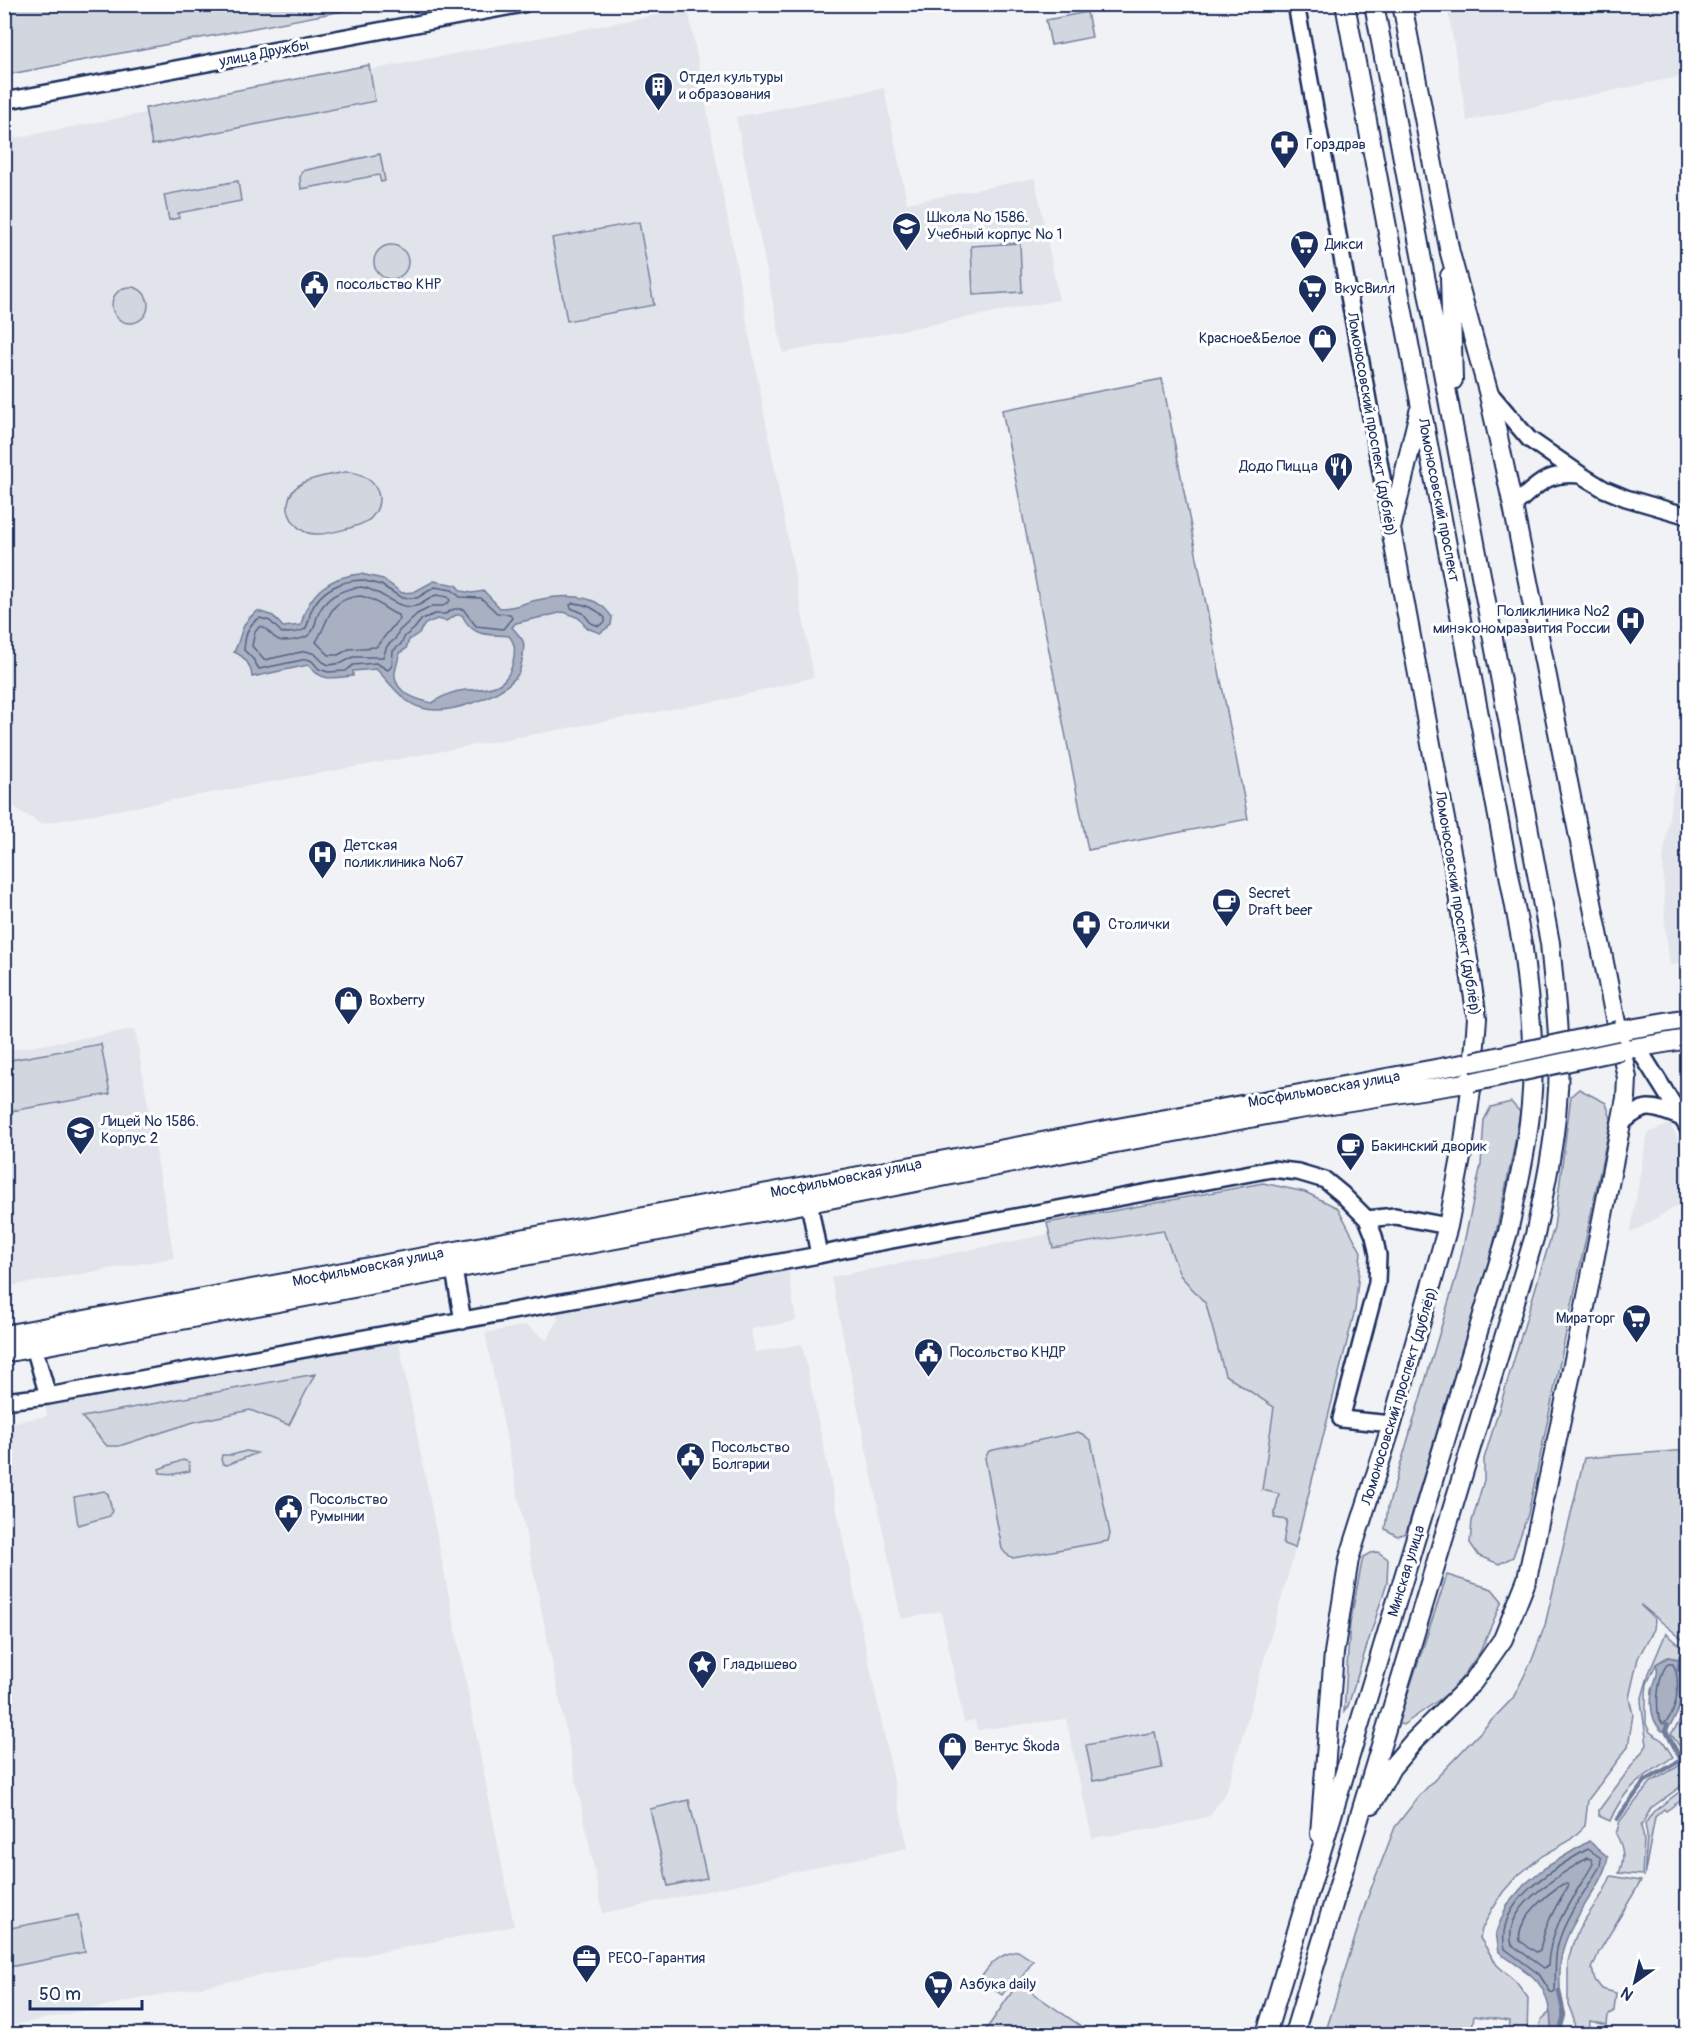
<svg xmlns="http://www.w3.org/2000/svg" width="1692" height="2039" font-family="Pangolin,sans-serif">
  <style>
    .built { fill: #e1e4ea }
    .green { fill: #d2d6df; stroke: #76829e; stroke-width: 1.5 }
    .water { fill: #a8b0c2; stroke: #707c9a; stroke-width: 1.5; fill-rule: evenodd }
    .lines { fill: none; stroke-linecap: round; stroke-linejoin: round }
    .shore { stroke: #536386; stroke-width: 1.5 }
    .stream { stroke: #707c9a; stroke-width: 4.5 }
    .minor-casing { stroke: #1b2f5e; stroke-width: 20 }
    .major-casing { stroke: #1b2f5e; stroke-width: 22 }
    .minor { stroke: #fff; stroke-width: 15 }
    .major { stroke: #fff; stroke-width: 18 }
    .major-bridge-casing { stroke: #1b2f5e; stroke-width: 22; stroke-linecap: butt }
    .major-bridge { stroke: #fff; stroke-width: 18 }
    .labels { text-anchor: middle; stroke-width: 6; stroke-linejoin: round; paint-order: stroke }
    .street-label { font-size: 15px; fill: #1b2f5e; stroke: #fff }
    .poi-label { font-size: 15px; fill: #1b2f5e; stroke: #fff; text-anchor: start }
  </style>
  <rect width="100%" height="100%" fill="#f1f2f5"/>
  <filter id="ink" filterUnits="userSpaceOnUse"><feTurbulence type="fractalNoise" baseFrequency=".0167" numOctaves="2"/><feDisplacementMap in="SourceGraphic" scale="12" xChannelSelector="R" yChannelSelector="G"/><feConvolveMatrix kernelMatrix="1 2 1 2 8 2 1 2 1" color-interpolation-filters="sRGB"/></filter>
  <g filter="url(#ink)">
    <!-- built -->
    <path class="built" d="M1447,5H1687V98L1683,76L1467,121Z
      M688,9L814,677L728,699L41,824L15,808L4,767V140Z
      M884,88L907,203L1035,178L1059,300L783,353L736,117Z
      M1687,743V963L1670,965L1665,928L1663,860L1672,796Z
      M135,1029L174,1258L5,1287V1051Z
      M1670,1124L1687,1156V1200L1630,1234L1647,1133Z
      M1338,1208L1361,1252L1355,1310L1292,1561L1227,1790L1210,1816L1171,1826L1092,1838L1066,1719L977,1730L975,1720L964,1722L941,1611L901,1619L831,1277L1050,1234Z
      M788,1267L796,1321L751,1329L755,1352L802,1344L908,1848L603,1913L485,1333L526,1325L547,1340L558,1320L556,1309Z
      M398,1338L514,1926L144,1998L5,2027L4,1424L47,1416L45,1404Z"/>
    <!-- green -->
    <path class="green" d="M5,4H375V5L5,75Z
      M1087,12L1092,37L1051,45L1046,20Z
      M369,65L375,101L152,145L145,108Z
      M380,154L385,181L381,182L379,175L301,189L300,178L302,171Z
      M238,181L241,201L178,213L179,218L169,220L164,195Z
      M639,222L654,305L567,321L552,238Z
      M1020,243L1022,292L973,295L971,246Z
      M374 262a17 17 0 1 1 34 0a17 17 0 1 1-34 0Z
      M112 305a18 18 0 1 1 36 0a18 18 0 1 1-36 0Z
      M1162,379L1248,819L1088,850L1002,410Z
      M345,472C370,471 391,496 371,518C364,526 326,535 315,534C307,534 300,530 295,524C290,518 287,511 288,503C292,477 324,477 345,472Z
      M101,1044L110,1094L5,1112V1061Z
      M1579,1089L1606,1103L1611,1119L1528,1514L1513,1557L1499,1564L1479,1556L1470,1543L1472,1521L1484,1480V1459L1554,1227L1571,1096Z
      M1511,1102L1520,1112L1513,1153L1492,1251L1406,1533L1397,1536L1385,1529L1388,1507L1458,1270L1481,1165L1484,1120L1491,1107Z
      M1263,1183L1305,1192L1338,1208L1361,1252L1355,1310L1295,1548L1283,1544L1287,1520L1274,1518L1279,1494L1262,1490L1274,1407L1225,1375L1206,1304L1180,1275L1163,1230L1053,1248L1047,1223Z
      M315,1374L289,1425L250,1410L194,1422L119,1446H107L82,1417Z
      M1078,1432L1084,1435L1091,1441L1110,1534L1108,1541L1013,1558L1006,1554L1002,1549L985,1458L989,1451Z
      M1687,1450V1643L1641,1605V1606L1655,1619L1654,1629L1638,1658L1629,1698L1633,1714L1628,1747L1588,1800L1585,1826L1569,1841L1542,1856L1516,1877L1503,1892L1492,1909L1482,1929L1480,1938L1497,1965L1516,1982L1528,1998L1527,2034H1509L1510,2021L1474,2016L1471,2034H1325L1367,1899L1395,1827L1420,1795L1513,1698L1532,1660L1545,1625L1584,1458Z
      M246,1451L257,1453L227,1465L223,1464L221,1460L222,1455H232Z
      M183,1460L189,1462L190,1471L174,1474L160,1473L159,1469Z
      M104,1491L108,1494L112,1510L110,1516L78,1525L74,1497Z
      M1378,1552L1388,1559L1387,1582L1348,1706L1344,1712L1350,1623L1363,1557L1370,1553Z
      M1447,1575L1492,1589L1502,1601L1480,1652L1453,1690L1403,1725L1398,1723Z
      M1666,1633L1683,1648L1678,1659L1668,1657L1656,1664L1647,1684L1646,1694V1724L1650,1732L1663,1741L1673,1757C1643,1777 1624,1787 1610,1821L1599,1816V1810L1647,1745L1641,1701L1649,1673Z
      M1687,1685V1748L1683,1751L1671,1734C1685,1716 1686,1707 1687,1685Z
      M1155,1732L1162,1768L1093,1781L1086,1745Z
      M1687,1761V1782L1651,1808L1641,1826L1644,1839L1642,1875L1619,1873C1625,1858 1624,1849 1616,1834L1620,1821L1651,1782Z
      M1687,1786V1796L1666,1811L1664,1809L1655,1817L1644,1877L1647,1836L1645,1824L1653,1812Z
      M689,1800L707,1878L668,1886L650,1809Z
      M1611,1876L1641,1881L1599,1952L1592,1969L1595,1980L1602,1989L1616,1993L1614,2011L1608,2016L1607,2025L1590,2021L1589,2034H1575L1574,2019L1568,2004V1962L1572,1946L1579,1928L1603,1893Z
      M78,1915L85,1952L9,1967L5,1945V1929Z
      M1018,1951L1033,1961L1020,1980L1015,1977L1002,1995L980,1979C990,1964 999,1954 1018,1951Z
      M1018,1983L1085,2029L1081,2034H983Z
      M1550,2012L1552,2019L1551,2034H1539L1541,2020Z"/>
    <!-- water -->
    <path class="water" d="M361,574L383,579L402,593L414,592L434,581L456,585L461,591L472,593L484,591L500,608C518,608 522,603 537,600C557,596 585,593 602,606C606,609 609,613 612,617L611,625L600,633L587,628L579,618L564,612L516,623L512,627C515,631 521,637 523,641C525,646 523,655 522,660C521,666 520,673 516,677C499,697 448,716 422,708C402,703 390,682 376,669L353,671V676C332,678 322,682 308,665L252,677C251,665 246,657 234,652C243,635 239,623 258,611L273,616L283,627L301,625C308,593 330,576 361,574ZM456,615H462C473,638 488,634 509,636C516,644 515,652 513,662C507,689 489,689 466,690C453,691 442,696 432,703C419,700 396,694 395,676C394,670 399,661 399,653L406,649L409,640L419,633L425,624L437,619L446,621Z
      M1668,1657L1678,1659C1687,1682 1683,1712 1666,1731H1662C1651,1721 1650,1706 1652,1691C1654,1681 1660,1674 1656,1664Z
      M1589,1841L1608,1857C1603,1885 1575,1913 1565,1943C1559,1959 1559,1982 1561,1998C1562,2011 1564,2021 1561,2034H1551C1552,2016 1548,1990 1533,1977C1523,1968 1510,1961 1499,1952L1496,1932L1507,1905L1525,1884L1543,1869Z"/>
    <g class="lines">
      <!-- shore -->
      <path class="shore" d="M361,580L381,585L402,598H417L435,587L452,590L460,597L481,598L497,613L510,614L512,618L503,629L476,626L463,609H454L445,614H435L422,619L414,629L405,636L401,644L393,651L392,666L388,670L376,663L353,665L346,671L328,672L319,669L312,661L307,659L259,669L253,659L244,650C245,637 247,624 260,618L270,621L282,633C288,633 300,633 305,629C309,625 309,616 311,611C320,590 340,581 361,580Z
        M361,587C383,590 398,613 419,605C425,602 430,598 436,595L448,597L450,601L443,606H433L417,614L399,631L395,639L387,646L383,657H353L342,663L329,665L323,662L315,654L306,651L264,660L252,646L255,632L260,626C270,629 272,640 283,641C291,641 305,639 310,634C315,629 315,623 317,617C324,598 341,589 361,587Z
        M360,596C376,598 384,610 398,615L399,619L376,647L349,649L338,655H329L316,642C330,620 327,599 360,596Z
        M573,603C586,604 596,608 605,618V622L599,626L591,623L583,613L571,608L570,605Z
        M1668,1664H1673C1681,1679 1678,1714 1663,1724C1653,1714 1658,1672 1668,1664Z
        M1588,1849L1601,1858L1600,1866C1586,1891 1566,1915 1558,1944C1554,1959 1556,1975 1555,1991L1551,1993L1539,1974L1505,1949C1494,1902 1554,1868 1588,1849Z
        M1587,1858L1591,1859L1593,1864C1574,1897 1549,1927 1548,1966L1544,1968L1512,1945C1501,1907 1560,1875 1587,1858Z
        M1563,1884H1567L1568,1887C1555,1906 1544,1928 1540,1950L1536,1952L1520,1941C1515,1920 1548,1893 1563,1884Z"/>
      <!-- stream -->
      <path class="stream" d="M1679,1670L1680,1659L1686,1646L1688,1647
        M1667,1725L1666,1731L1681,1760
        M1617,1819L1645,1781L1688,1756
        M1559,2034L1564,2015L1559,1991"/>
      <defs>
        <path id="minor" d="M1296,4L1391,527
          M4,101L523,4
          M1488,391L1529,439L1581,475L1604,489L1626,498L1688,516
          M1513,506C1539,484 1545,472 1581,475
          M1638,1048L1688,1128
          M1621,1124C1646,1101 1652,1106 1682,1118
          M809,1203L819,1255
          M1367,1219L1395,1216L1448,1226
          M454,1270L463,1321
          M34,1347L48,1396
          M4,1401L48,1396L819,1255L860,1246L1272,1169L1298,1172L1325,1180L1342,1194L1367,1219L1374,1236L1378,1255L1377,1283L1341,1419L1392,1424"/>
        <path id="major" d="M1450,276L1453,380
          M1618,1031L1688,1019
          M1622,1050L1688,1039
          M4,1335L1473,1062
          M4,1353L809,1203L1094,1147L1293,1110L1472,1082
          M1372,1804L1391,1768L1414,1741L1473,1682L1503,1639L1527,1579L1581,1327L1626,1098L1627,1078L1513,506L1488,391L1450,253L1402,4
          M1320,1834L1334,1653L1349,1559L1392,1424L1448,1226L1464,1142L1472,1082L1477,1018L1454,868L1391,529L1419,412
          M1266,2034L1508,1232C1517,1190 1527,1148 1531,1105C1536,1053 1529,1001 1523,949L1345,4
          M1294,2034L1535,1235C1544,1192 1554,1148 1557,1104C1562,1050 1555,997 1550,943L1374,4"/>
      </defs>
      <!-- minor casing -->
      <use href="#minor" class="minor-casing"/>
      <!-- major casing -->
      <use href="#major" class="major-casing"/>
      <!-- minor -->
      <use href="#minor" class="minor"/>
      <!-- major -->
      <use href="#major" class="major"/>
      <defs>
        <path id="major-bridge" d="M1473,1062L1618,1031
          M1472,1082L1622,1050"/>
      </defs>
      <!-- major-bridge casing -->
      <use href="#major-bridge" class="major-bridge-casing"/>
      <!-- major-bridge -->
      <use href="#major-bridge" class="major-bridge"/>
    </g>
  </g>
  <!-- icons -->
  <defs>
    <symbol id="building-pin" viewBox="-11 -11 22 30"><path d="M0 17L-7.5 6A9.5 9.5 0 1 1 7.5 6Z" fill="#1b2f5e" stroke="#fff"/><path d="M-4-6H4V6H1V3H-1V6H-4ZM-2.5-4.3h1.7v1.8h-1.7ZM.8-4.3h1.7v1.8H.8ZM-2.5-1h1.7V.8h-1.7ZM.8-1h1.7V.8H.8Z" fill="#fff"/></symbol>
    <symbol id="pharmacy-pin" viewBox="-11 -11 22 30"><path d="M0 17L-7.5 6A9.5 9.5 0 1 1 7.5 6Z" fill="#1b2f5e" stroke="#fff"/><path d="M-2-6h4v4h4v4h-4v4h-4v-4h-4v-4h4Z" fill="#fff"/></symbol>
    <symbol id="school-pin" viewBox="-11 -11 22 30"><path d="M0 17L-7.5 6A9.5 9.5 0 1 1 7.5 6Z" fill="#1b2f5e" stroke="#fff"/><path d="M0-5L7-2L0 1L-7-2ZM-4 1L0 2.5L4 1V4Q0 6-4 4Z" fill="#fff"/></symbol>
    <symbol id="supermarket-pin" viewBox="-11 -11 22 30"><path d="M0 17L-7.5 6A9.5 9.5 0 1 1 7.5 6Z" fill="#1b2f5e" stroke="#fff"/><path d="M-6-5.5h2.5l.6 2H6L4.5 2H-2.5L-4.4-4H-6ZM-1.5 3.2a1.3 1.3 0 1 0 .1 0ZM3 3.2a1.3 1.3 0 1 0 .1 0Z" fill="#fff"/></symbol>
    <symbol id="civic-pin" viewBox="-11 -11 22 30"><path d="M0 17L-7.5 6A9.5 9.5 0 1 1 7.5 6Z" fill="#1b2f5e" stroke="#fff"/><path d="M-.6-6.5H3V-4.5H.6V-3L4-1V1h2V6H-6V1h2V-1L-.6-3ZM-1.2 2.5V6h2.4V2.5Z" fill="#fff"/></symbol>
    <symbol id="shop-pin" viewBox="-11 -11 22 30"><path d="M0 17L-7.5 6A9.5 9.5 0 1 1 7.5 6Z" fill="#1b2f5e" stroke="#fff"/><path d="M-5-2.5h2.3a2.7 3.5 0 0 1 5.4 0H5L5.5 6h-11ZM-1.5-2.5h3a1.5 2.3 0 0 0-3 0Z" fill="#fff"/></symbol>
    <symbol id="restaurant-pin" viewBox="-11 -11 22 30"><path d="M0 17L-7.5 6A9.5 9.5 0 1 1 7.5 6Z" fill="#1b2f5e" stroke="#fff"/><path d="M-5-6h1v4h1v-4h1v4h1v-4h1v5L-1.5 .5V6h-2V.5L-5-1ZM5-6V6H3V1.5H1.5Q1.5-4 5-6Z" fill="#fff"/></symbol>
    <symbol id="hospital-pin" viewBox="-11 -11 22 30"><path d="M0 17L-7.5 6A9.5 9.5 0 1 1 7.5 6Z" fill="#1b2f5e" stroke="#fff"/><path d="M-5-5h3v3.5h4V-5h3V5h-3V1.5h-4V5h-3Z" fill="#fff"/></symbol>
    <symbol id="cafe-pin" viewBox="-11 -11 22 30"><path d="M0 17L-7.5 6A9.5 9.5 0 1 1 7.5 6Z" fill="#1b2f5e" stroke="#fff"/><path d="M-5.5-4.5H6V0H3Q3 3.5 0 3.5H-2.5Q-5.5 3.5-5.5 0ZM3-3.2v2h1.7v-2ZM-6 4.5H4V6H-6Z" fill="#fff"/></symbol>
    <symbol id="sight-pin" viewBox="-11 -11 22 30"><path d="M0 17L-7.5 6A9.5 9.5 0 1 1 7.5 6Z" fill="#1b2f5e" stroke="#fff"/><path d="M0-6L1.8-2.2L6-1.7L2.9 1.2L3.7 5.4L0 3.3L-3.7 5.4L-2.9 1.2L-6-1.7L-1.8-2.2Z" fill="#fff"/></symbol>
    <symbol id="office-pin" viewBox="-11 -11 22 30"><path d="M0 17L-7.5 6A9.5 9.5 0 1 1 7.5 6Z" fill="#1b2f5e" stroke="#fff"/><path d="M-6-3h4V-5.5h4V-3h4V5H-6ZM-1-4.5V-3h2v-1.5ZM-6 0V1H6V0Z" fill="#fff"/></symbol>
  </defs>
  <g fill-rule="evenodd">
    <use href="#building-pin" x="642" y="70" width="33" height="45"/>
    <use href="#pharmacy-pin" x="1268" y="128" width="33" height="45"/>
    <use href="#school-pin" x="890" y="210" width="33" height="45"/>
    <use href="#supermarket-pin" x="1288" y="228" width="33" height="45"/>
    <use href="#civic-pin" x="298" y="268" width="33" height="45"/>
    <use href="#supermarket-pin" x="1296" y="272" width="33" height="45"/>
    <use href="#shop-pin" x="1306" y="322" width="33" height="45"/>
    <use href="#restaurant-pin" x="1322" y="450" width="33" height="45"/>
    <use href="#hospital-pin" x="1614" y="604" width="33" height="45"/>
    <use href="#hospital-pin" x="306" y="838" width="33" height="45"/>
    <use href="#cafe-pin" x="1210" y="886" width="33" height="45"/>
    <use href="#pharmacy-pin" x="1070" y="908" width="33" height="45"/>
    <use href="#shop-pin" x="332" y="984" width="33" height="45"/>
    <use href="#school-pin" x="64" y="1114" width="33" height="45"/>
    <use href="#cafe-pin" x="1334" y="1130" width="33" height="45"/>
    <use href="#supermarket-pin" x="1620" y="1302" width="33" height="45"/>
    <use href="#civic-pin" x="912" y="1336" width="33" height="45"/>
    <use href="#civic-pin" x="674" y="1440" width="33" height="45"/>
    <use href="#civic-pin" x="272" y="1492" width="33" height="45"/>
    <use href="#sight-pin" x="686" y="1648" width="33" height="45"/>
    <use href="#shop-pin" x="936" y="1730" width="33" height="45"/>
    <use href="#office-pin" x="570" y="1942" width="33" height="45"/>
    <use href="#supermarket-pin" x="922" y="1968" width="33" height="45"/>
  </g>
  <g class="labels">
    <!-- street labels -->
    <g class="street-label">
      <text transform="translate(264 53) rotate(-11)" y="5">улица Дружбы</text>
      <text transform="translate(1372 424) rotate(80)" y="5">Ломоносовский проспект (дублёр)</text>
      <text transform="translate(1439 500) rotate(79)" y="5">Ломоносовский проспект</text>
      <text transform="translate(1458 903) rotate(81)" y="5">Ломоносовский проспект (дублёр)</text>
      <text transform="translate(1324 1089) rotate(-10)" y="5">Мосфильмовская улица</text>
      <text transform="translate(846 1178) rotate(-11)" y="5">Мосфильмовская улица</text>
      <text transform="translate(368 1267) rotate(-11)" y="5">Мосфильмовская улица</text>
      <text transform="translate(1399 1396) rotate(-73)" y="5">Ломоносовский проспект (дублёр)</text>
      <text transform="translate(1406 1571) rotate(-73)" y="5">Минская улица</text>
    </g>
    <!-- poi labels -->
    <g class="poi-label">
      <text x="679" y="82">Отдел культуры<tspan x="679" dy="17">и образования</tspan></text>
      <text x="1306" y="149">Горздрав</text>
      <text x="927" y="222">Школа № 1586.<tspan x="927" dy="17">Учебный корпус № 1</tspan></text>
      <text x="1325" y="249">Дикси</text>
      <text x="336" y="289">посольство КНР</text>
      <text x="1334" y="293">ВкусВилл</text>
      <text x="1301" y="343" text-anchor="end">Красное&amp;Белое</text>
      <text x="1318" y="471" text-anchor="end">Додо Пицца</text>
      <text x="1610" y="616" text-anchor="end">Поликлиника №2<tspan x="1610" dy="17">минэкономразвития России</tspan></text>
      <text x="344" y="850">Детская<tspan x="344" dy="17">поликлиника №67</tspan></text>
      <text x="1248" y="898">Secret<tspan x="1248" dy="17">Draft beer</tspan></text>
      <text x="1108" y="929">Столички</text>
      <text x="369" y="1005">Boxberry</text>
      <text x="101" y="1126">Лицей № 1586.<tspan x="101" dy="17">Корпус 2</tspan></text>
      <text x="1371" y="1151">Бакинский дворик</text>
      <text x="1615" y="1323" text-anchor="end">Мираторг</text>
      <text x="950" y="1357">Посольство КНДР</text>
      <text x="712" y="1452">Посольство<tspan x="712" dy="17">Болгарии</tspan></text>
      <text x="310" y="1504">Посольство<tspan x="310" dy="17">Румынии</tspan></text>
      <text x="723" y="1669">Гладышево</text>
      <text x="974" y="1751">Вентус Škoda</text>
      <text x="608" y="1963">РЕСО-Гарантия</text>
      <text x="959" y="1989">Азбука daily</text>
    </g>
  </g>
  <!-- margin -->
  <rect width="1692" height="2039" fill="none" stroke="#fff" stroke-width="24"/>
  <rect x="12" y="12" width="1668" height="2015" fill="none" stroke="#1b2f5e" stroke-width="2" filter="url(#ink)"/>
  <!-- north arrow -->
  <g transform="translate(1635 1982) rotate(214)" stroke="#ffffff" stroke-width="4.5" paint-order="stroke">
  <path d="M0-4.5L10 22L0 15L-10 22Z" fill="#1b2f5e"/>
  <text y="-9" font-size="16" font-weight="bold" text-anchor="middle" fill="#1b2f5e">N</text>
  </g>
  <!-- scale -->
  <path d="M30 2000v9h112v-9" fill="none" stroke="#1b2f5e" stroke-width="3"/>
  <text x="39" y="2000" font-size="18" fill="#1b2f5e" stroke="#ffffff" stroke-width="4.5" paint-order="stroke">50 m</text>
</svg>
